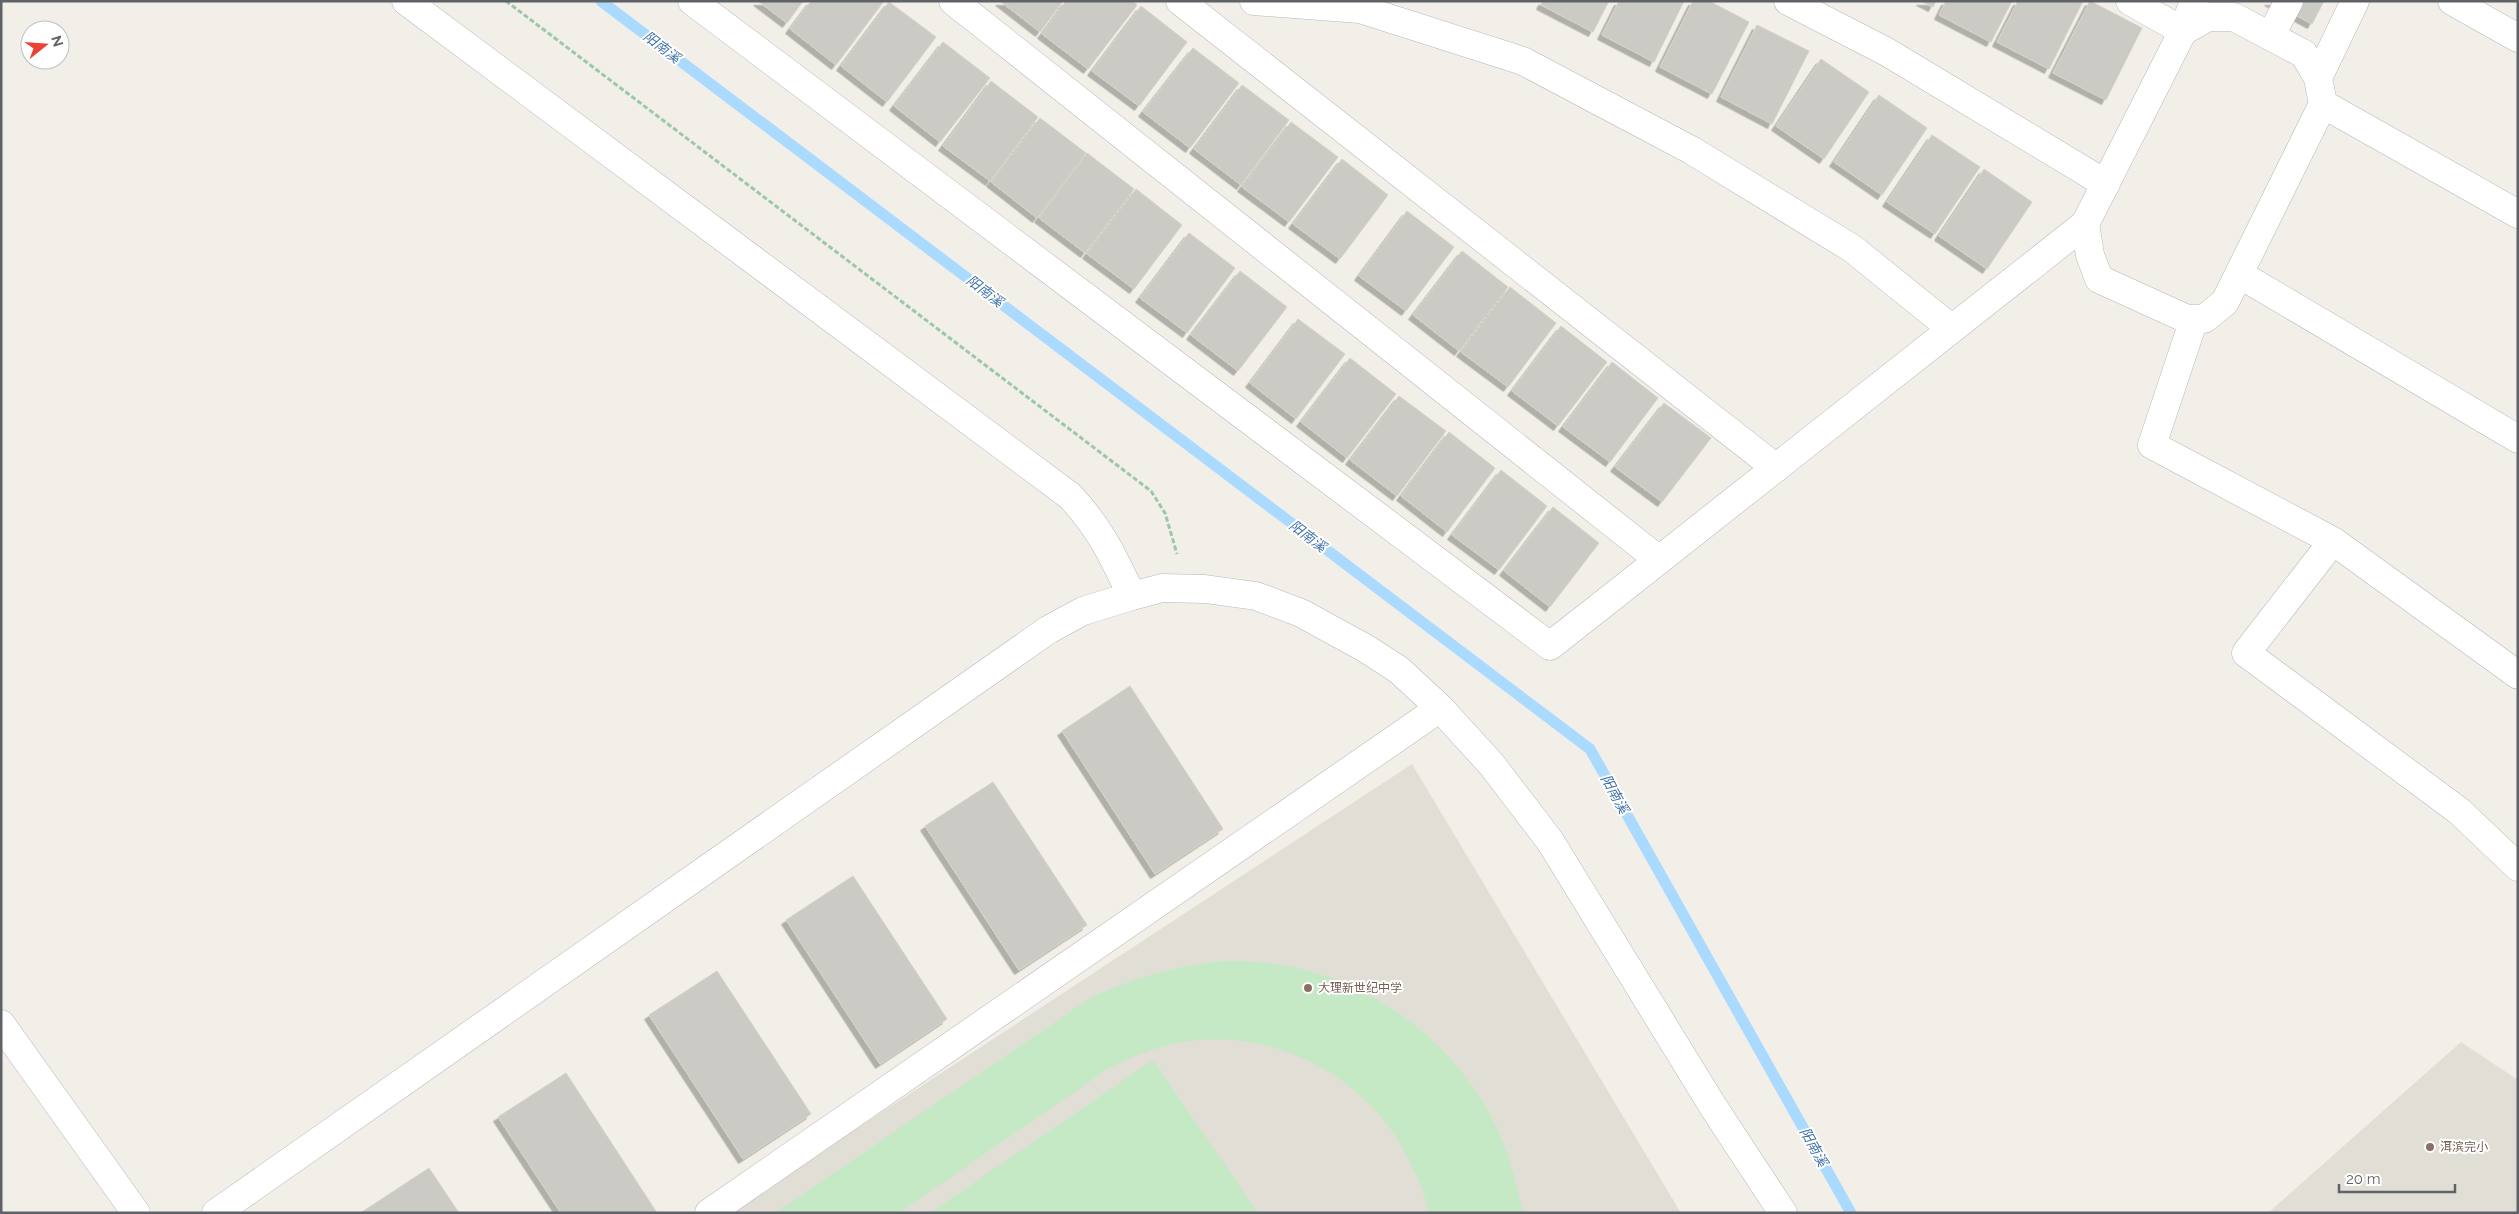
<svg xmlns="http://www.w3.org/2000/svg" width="2519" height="1214" font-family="Raleway,'Noto Sans SC',sans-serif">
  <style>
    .education { fill: #e1ded6 }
    .green { fill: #c5e8c5 }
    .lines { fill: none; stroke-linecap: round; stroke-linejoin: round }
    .stream { stroke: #aadaff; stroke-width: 11 }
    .building { fill: #cccac5; stroke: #d6d1c6; filter: url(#shadow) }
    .minor-casing { stroke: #b5b8bc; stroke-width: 29 }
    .path { stroke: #9cc7a9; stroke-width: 3; stroke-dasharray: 5 2.5; stroke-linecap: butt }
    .minor { stroke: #fff; stroke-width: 28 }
    .education-dot { fill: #8d6e63; stroke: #fff; stroke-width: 2 }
    .labels { text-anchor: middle; stroke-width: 4; stroke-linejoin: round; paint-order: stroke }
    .education-label { font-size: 12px; fill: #785e54; stroke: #fff; text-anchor: start }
    .water-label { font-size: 14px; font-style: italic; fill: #4174aa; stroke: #fff }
  </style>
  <defs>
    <filter id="shadow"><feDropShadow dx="-4.5" dy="4.5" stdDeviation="0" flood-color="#0004"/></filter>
  </defs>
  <rect width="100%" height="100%" fill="#f1efe8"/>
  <!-- education -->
  <path class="education" d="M1412,764L1681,1213H728Z
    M2461,1042L2518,1080V1213H2268Z"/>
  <!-- green -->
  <path class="green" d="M1222,961C1237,961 1253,961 1268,963C1361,974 1447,1033 1491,1116C1507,1146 1516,1180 1523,1213H1428C1426,1190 1413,1169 1403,1149C1360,1068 1255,1021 1165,1046C1146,1051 1127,1059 1109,1068L899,1213H775L1092,997C1135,977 1176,966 1222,961Z
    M1153,1060L1258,1213H930Z"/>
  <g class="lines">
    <!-- stream -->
    <path class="stream" d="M601,1L1590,749L1851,1213"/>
  </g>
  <!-- building -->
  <path class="building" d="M758,1H803L787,23Z
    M811,1H884L836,65L790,29Z
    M1000,1H1063L1040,32Z
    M1066,1H1133L1137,5L1088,69L1042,34Z
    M1543,1H1609L1593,32L1541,5Z
    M1619,1H1684L1654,62L1602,35Z
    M1693,1H1709L1749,22L1712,94L1660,67Z
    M1921,1H1936L1933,7Z
    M1946,1H2012L1991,42L1939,15Z
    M2018,1H2083L2049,69L1997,42Z
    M2090,1L2142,28L2106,100L2053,73Z
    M2269,1H2324L2312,24Z
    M889,2L936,37L887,102L841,66Z
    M1141,6L1187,42L1139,106L1092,71Z
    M1757,25L1809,51L1772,124L1721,97Z
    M943,42L990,78L940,142L894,106Z
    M1193,48L1239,83L1190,148L1143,112Z
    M1821,59L1869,92L1824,159L1776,126Z
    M991,81L1038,117L990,181L943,146Z
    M1242,85L1289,120L1241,185L1194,149Z
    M1879,95L1927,128L1882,195L1834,162Z
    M1040,118L1086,153L1037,218L991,182Z
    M1291,122L1338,157L1289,222L1242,187Z
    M1932,135L1980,167L1935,234L1887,202Z
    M1087,153L1134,189L1085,253L1039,218Z
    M1342,159L1388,195L1340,259L1293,224Z
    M1984,169L2032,202L1987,269L1939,236Z
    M1136,189L1182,225L1134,289L1087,254Z
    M1407,211L1454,247L1406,311L1359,276Z
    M1189,233L1235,268L1187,333L1140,298Z
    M1462,251L1508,287L1459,351L1413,315Z
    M1240,271L1287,307L1238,371L1191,335Z
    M1510,287L1556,323L1508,387L1461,352Z
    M1298,319L1345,354L1296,419L1250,383Z
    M1561,326L1607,362L1558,426L1512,391Z
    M1350,358L1396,394L1347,458L1301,422Z
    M1612,362L1658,398L1610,462L1563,427Z
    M1399,396L1446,431L1397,496L1350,460Z
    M1664,403L1711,438L1662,502L1615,467Z
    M1449,432L1495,468L1447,532L1401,496Z
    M1501,470L1547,506L1499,570L1452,535Z
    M1553,507L1599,543L1550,607L1504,571Z
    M1130,686L1223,829L1155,874L1062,731Z
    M993,782L1087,925L1019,970L925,826Z
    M853,876L947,1019L880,1064L786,920Z
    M717,971L811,1114L743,1159L649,1015Z
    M566,1073L657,1213H561L498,1117Z
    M429,1168L459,1213H362V1212Z"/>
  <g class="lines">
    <defs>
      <path id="minor" d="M406,1L1070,496C1100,528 1113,556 1132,596
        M692,1L1550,646L2085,224
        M953,1L1659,560
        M1180,1L1776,468
        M1254,1L1360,9L1523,61L1691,150L1853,249L1952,329
        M1788,1L1887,52L2106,184
        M2130,1L2183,31L2194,1
        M2452,1L2518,38
        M2208,17H2234L2304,54L2318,78L2323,104L2225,302L2204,319H2187L2099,279L2090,255L2085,224L2183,31Z
        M2271,35L2289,1
        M2318,78L2355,1
        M2323,104L2518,214
        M2239,274L2518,439
        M2194,319L2152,445L2333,541L2518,675
        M2333,541L2246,653L2459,811L2518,867
        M1,1024L136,1213
        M216,1213L1048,630L1083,611L1132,596L1162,588L1205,589L1256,596L1301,613L1365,648L1399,670L1440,708L1492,765L1550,841L1714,1108L1783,1213
        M709,1213L1440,708"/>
    </defs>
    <!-- minor casing -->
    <use href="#minor" class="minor-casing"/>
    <!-- path -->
    <path class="path" d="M506,1L1151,491L1165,513L1177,554"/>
    <!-- minor -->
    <use href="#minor" class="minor"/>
  </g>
  <!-- markers -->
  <g class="education-dot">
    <circle cx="1308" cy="988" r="5"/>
    <circle cx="2430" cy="1147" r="5"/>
  </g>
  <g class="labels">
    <!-- education labels -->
    <g class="education-label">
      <text x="1318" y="992">大理新世纪中学</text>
      <text x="2440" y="1151">洱滨完小</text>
    </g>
    <!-- water labels -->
    <g class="water-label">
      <text transform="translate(662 47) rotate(37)" y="5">阳南溪</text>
      <text transform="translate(985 291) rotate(37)" y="5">阳南溪</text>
      <text transform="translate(1308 536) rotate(37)" y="5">阳南溪</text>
      <text transform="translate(1615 794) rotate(61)" y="5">阳南溪</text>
      <text transform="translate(1814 1147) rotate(61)" y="5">阳南溪</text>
    </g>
  </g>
  <!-- border -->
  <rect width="2519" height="1214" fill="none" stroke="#5f6368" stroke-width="5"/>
  <!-- north arrow -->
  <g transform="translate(45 45) rotate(73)"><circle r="24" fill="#ffffff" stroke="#bfc1c3"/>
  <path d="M0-4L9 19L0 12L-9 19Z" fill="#ea4335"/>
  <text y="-8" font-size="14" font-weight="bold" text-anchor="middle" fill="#5f6368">N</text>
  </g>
  <!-- scale -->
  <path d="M2339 1184v8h116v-8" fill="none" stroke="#5f6368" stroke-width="2.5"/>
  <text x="2346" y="1184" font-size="15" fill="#5f6368" stroke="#ffffff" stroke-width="4" paint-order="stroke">20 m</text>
</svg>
